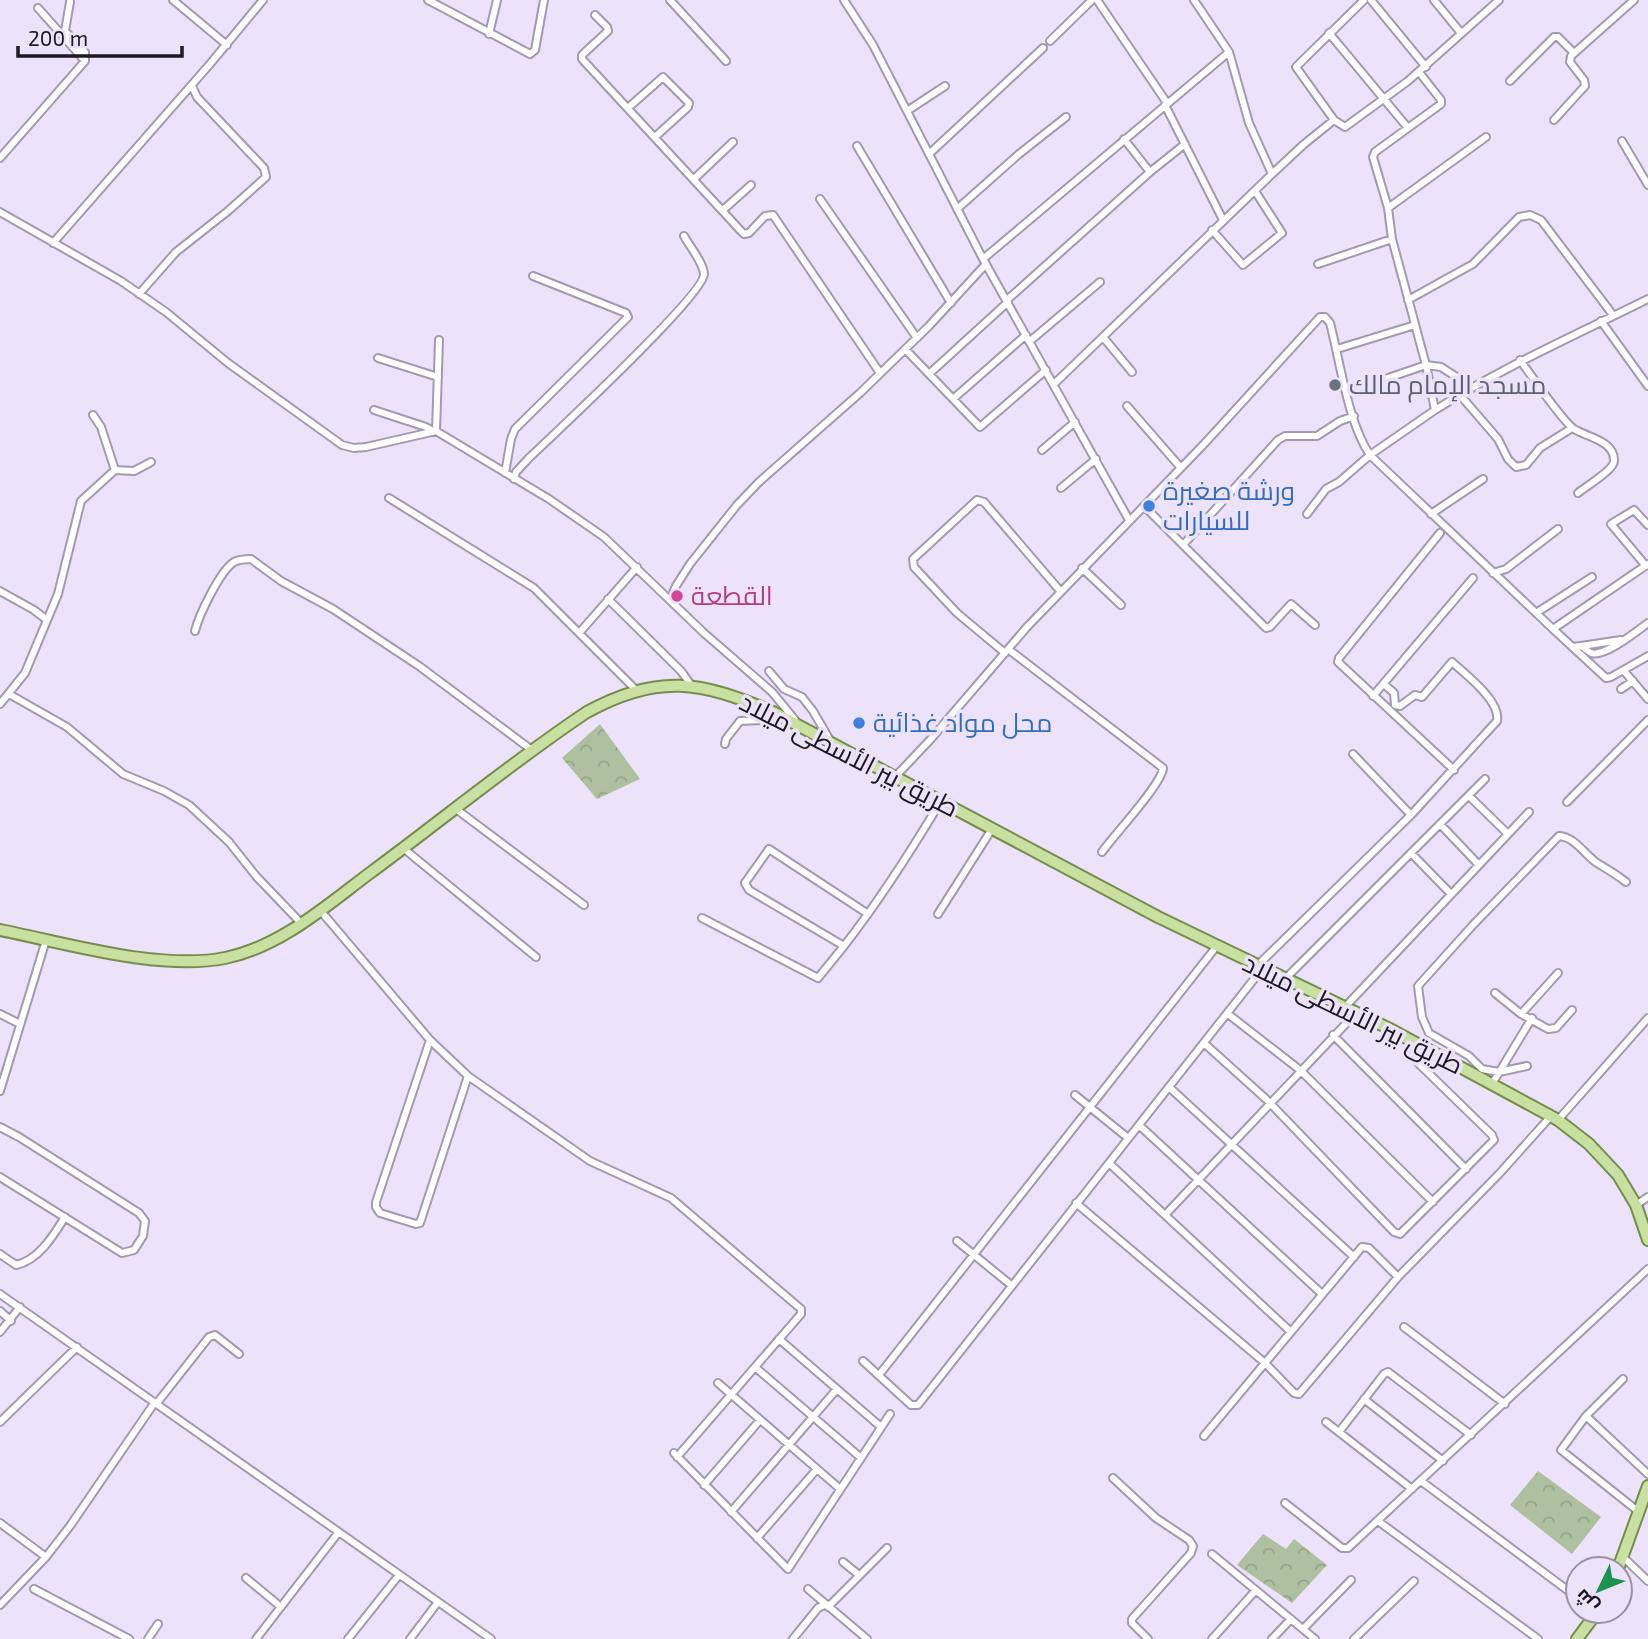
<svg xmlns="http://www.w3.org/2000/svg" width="1648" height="1639" font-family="'Exo 2',Cairo,sans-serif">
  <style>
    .forest { fill: url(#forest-crowns) }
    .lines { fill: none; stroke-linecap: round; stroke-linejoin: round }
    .minor-casing { stroke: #a39ab0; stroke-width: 10 }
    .primary-casing { stroke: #768d4d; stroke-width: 14 }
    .minor { stroke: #fff; stroke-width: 6 }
    .primary { stroke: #cae0a2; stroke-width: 10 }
    .worship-dot { fill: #6b7280; stroke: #ece2fa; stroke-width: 2.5 }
    .shop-dot { fill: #3f7fe0; stroke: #ece2fa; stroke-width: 2.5 }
    .hotel-dot { fill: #d1479c; stroke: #ece2fa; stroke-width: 2.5 }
    .labels { text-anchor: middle; stroke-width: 7; stroke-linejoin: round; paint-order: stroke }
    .worship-label { font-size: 26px; fill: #5b616d; stroke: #ece2fa; text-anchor: start }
    .shop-label { font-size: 26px; fill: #366cbe; stroke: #ece2fa; text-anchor: start }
    .hotel-label { font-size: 26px; fill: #b23c85; stroke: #ece2fa; text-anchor: start }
    .street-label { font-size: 26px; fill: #1c1921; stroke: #ece2fa }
  </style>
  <defs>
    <pattern id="forest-crowns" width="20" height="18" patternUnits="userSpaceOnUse" patternTransform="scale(1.75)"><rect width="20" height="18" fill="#afc0a1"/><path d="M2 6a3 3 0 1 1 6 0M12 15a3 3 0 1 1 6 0" fill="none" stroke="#96a48a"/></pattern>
  </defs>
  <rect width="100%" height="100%" fill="#ece2fa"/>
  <!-- forest -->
  <path class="forest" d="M600,724L640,779L597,799L562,758Z
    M1538,1471L1601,1517L1572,1554L1510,1505Z
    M1263,1534L1286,1549L1294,1539L1327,1565L1292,1603L1237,1565Z"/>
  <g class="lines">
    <defs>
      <path id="minor" d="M173,0L227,45
        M428,0L530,54L535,50L544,0
        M670,0L726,61
        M844,0L873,45L983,259L1129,520
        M1097,0L1167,103
        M1371,0L1426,67
        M1434,0L1461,33
        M38,8L85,61
        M595,15L607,27L608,31L582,55V59L741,231L744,234L749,233L765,216L773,215L880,373
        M1329,33L1408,128
        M489,34L497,0
        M1050,41L1092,0
        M1510,81L1554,37H1558L1574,53
        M1165,105L1223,220
        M629,107L663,77L689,103L688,107L655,137
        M907,111L945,86
        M1334,120L1296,67L1364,0
        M1554,120L1585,86L1584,80L1570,62L1571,56L1634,0
        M1622,141L1648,185
        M857,146L951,303
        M929,154L1043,48
        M0,158L85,61V52L65,31L70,2
        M1150,172L1185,144
        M1272,174L1303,145L1334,120L1345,127L1408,81L1499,0
        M694,179L733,142
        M820,199L917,338
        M1388,208L1486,137
        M957,209L1019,154L1066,117
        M723,210L751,185
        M0,212L121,281L166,312L228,363L342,445L354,448L366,447L436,431L549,499L604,537L704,633L772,692L795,720
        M1212,230L1243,265L1282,233L1255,191
        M53,243L210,64L263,0
        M983,259L1229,52
        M1318,264L1392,239
        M139,294L176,252L228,211L266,177L264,168L197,97L192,86
        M1007,300L1150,172L1124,139
        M1408,300L1473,264L1519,217L1530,215L1541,220L1613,315
        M1601,321L1648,386
        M1103,337L1132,372
        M1030,341L1100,282
        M905,349L980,427L1046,370
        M1337,349L1415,325
        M378,358L438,377
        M1520,360C1531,375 1562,421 1574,429C1587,437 1615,441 1614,461C1614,470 1585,487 1578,493
        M929,374L1008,302
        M1054,384L1272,174L1249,123L1229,52L1194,0
        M1347,392L1426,365L1441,367L1472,387
        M1460,395L1498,439L1508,459L1516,467L1526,465L1540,448L1572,428
        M953,399L1026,335
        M1127,406L1181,468
        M374,410L426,427L433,431
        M1435,410C1503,367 1576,335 1648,299
        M93,415L101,427L115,470
        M436,431L439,340
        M1042,450L1075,422
        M505,473L511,439L515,429L628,317L626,313L533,276
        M514,479L516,472L529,458C553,435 705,294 704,274C703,262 690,247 684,236
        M1061,488L1096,459
        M389,498L534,588L636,690
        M1144,506L1266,628L1270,627L1291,604L1315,625
        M1307,514L1326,489L1339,482L1370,455L1435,410L1426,365L1392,239L1388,208L1373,157L1375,152L1441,104V100L1419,72
        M1431,514L1483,479
        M1440,533L1339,658L1338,662L1454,770
        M1183,545L1278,440L1285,436H1317L1340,421L1354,416
        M1646,566L1611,524L1634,510L1648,525
        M1082,568L1121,605
        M1493,573L1506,569L1558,529
        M0,591L34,610L47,620
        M608,599L681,671L691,685
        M670,600L676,586L690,564L737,505L759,482L860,393L929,326L986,264
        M1536,613L1592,577
        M1553,629L1606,678L1611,677L1648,656
        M195,631C199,615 220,571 234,562C240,559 245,559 251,559L281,581L333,609L419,666L533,751
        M580,632L637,567
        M1581,646L1621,640
        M1573,647L1581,646C1582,646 1590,653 1591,653C1604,658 1637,631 1648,623
        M1008,649L1163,768C1162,784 1114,835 1102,852
        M1005,653L957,613L914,567L913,559L977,500L984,502L1061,592
        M769,671L784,689L802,697L813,711L831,742
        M1624,671L1648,699
        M1621,689L1633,681
        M9,694L67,727L123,774L164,791L189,805L229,842L256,876L301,923
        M1373,696L1473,578
        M0,704L25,673L58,594L81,501L115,470L134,471L151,462
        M725,744L726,739L740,721L761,720L773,712
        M1353,754L1411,815
        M895,777L930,740L1027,627L1205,443L1320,317H1325L1330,323C1340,361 1348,423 1370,455L1553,629L1648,564
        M1469,796L1508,834
        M1567,802L1648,720
        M456,809L584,905
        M1440,824L1479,865
        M403,848L536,957
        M1411,853L1451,894
        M320,910L430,1040L468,1076L590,1161L671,1198L801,1309V1314L677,1457
        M868,914L769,849L745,883L749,890L844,946C880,900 911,851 941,801
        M938,914L992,829
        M702,918L818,978L844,946
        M1258,965L1411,815L1497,721C1501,701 1466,675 1452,662L1422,697L1415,695L1400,706L1395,705L1394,693L1384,684
        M1285,979L1485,779
        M1495,993L1521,1014L1548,1029L1556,1028L1572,1010
        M1345,1007L1529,812
        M0,1014L20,1024
        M1228,1014L1300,1070L1433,1202
        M1521,1014L1558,973
        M1333,1035L1466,1169
        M430,1040L376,1202V1207L380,1213L416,1224L420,1223L468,1076
        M1205,1044L1266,1099L1394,1232L1400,1234L1494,1140L1492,1135L1414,1059L1413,1053L1418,1043
        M1527,1066L1499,1072L1482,1069L1469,1056L1429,1033L1422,1017L1418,986L1473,925L1559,836C1575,837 1584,854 1597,863C1607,869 1616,874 1626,882
        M1492,1084L1532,1018
        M1169,1087L1354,1257
        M0,1091L46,940
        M1075,1095L1128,1138
        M1558,1120L1648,1018
        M1139,1125L1322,1294
        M0,1127L19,1137L139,1213L145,1221L143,1236L134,1250L122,1253L0,1177
        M1109,1163L1291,1332
        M1076,1203L1265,1363L1294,1393L1299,1394L1398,1277L1499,1174L1551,1116
        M1636,1205L1648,1197
        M1165,1215L1356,1013
        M957,1241L1011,1285
        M0,1254L16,1265C39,1260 53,1236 65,1217
        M0,1294L491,1639
        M0,1311L11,1321
        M1404,1327L1505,1404
        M0,1332L20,1307
        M779,1339L881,1427
        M863,1361L911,1405H918L1262,969
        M755,1367L860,1457
        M879,1375L1216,947
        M1623,1379L1586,1416L1561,1450L1639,1512
        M718,1383L839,1488
        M1364,1399L1443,1461
        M157,1403L209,1337L215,1335L239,1354
        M1586,1416L1648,1474
        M0,1422L77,1347
        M1326,1422L1412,1489
        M1339,1432L1384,1374L1388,1372L1471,1435
        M1204,1436L1362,1247L1369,1248L1398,1277
        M674,1453L788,1569L890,1414
        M1113,1478L1156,1518L1189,1540L1193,1546L1191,1553L1132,1619V1623L1148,1639
        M1421,1481L1578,1598
        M704,1485L760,1420
        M1285,1503L1342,1548H1348L1648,1269
        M731,1512L837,1389
        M1378,1521L1538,1639
        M0,1523L46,1557
        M757,1538L817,1469
        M1212,1554L1315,1639
        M1623,1557L1648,1581
        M843,1562L859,1575
        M246,1578L281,1607
        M34,1589L129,1639
        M808,1589L867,1639
        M0,1605L46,1557L70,1526L155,1402
        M828,1607L887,1548
        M1303,1629L1351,1580
        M148,1639L158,1624
        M256,1639L338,1533
        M348,1639L399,1575
        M410,1639L438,1602
        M793,1639L818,1608L826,1604
        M1212,1639L1256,1590
        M1272,1639L1291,1619
        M1354,1639L1414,1581"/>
      <path id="primary" d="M0,930C66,943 159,971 225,958C280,947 326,906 370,873C442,820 512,762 587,712C658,673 701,681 773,712L1158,917L1388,1028L1558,1120L1589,1144L1618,1175L1636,1205L1648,1240
        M1618,1569L1648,1486
        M1577,1639L1598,1611"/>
    </defs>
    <!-- minor casing -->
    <use href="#minor" class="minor-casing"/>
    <!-- primary casing -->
    <use href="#primary" class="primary-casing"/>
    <!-- minor -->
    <use href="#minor" class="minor"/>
    <!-- primary -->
    <use href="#primary" class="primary"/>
  </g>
  <!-- markers -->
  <circle class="worship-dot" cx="1335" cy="385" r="7"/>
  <g class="shop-dot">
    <circle cx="1149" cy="506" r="7"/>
    <circle cx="859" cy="723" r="7"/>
  </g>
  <circle class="hotel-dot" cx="677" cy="596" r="7"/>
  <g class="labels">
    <!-- worship labels -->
    <g class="worship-label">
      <text x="1349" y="394">مسجد الإمام مالك</text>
    </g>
    <!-- shop labels -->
    <g class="shop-label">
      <text x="1163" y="500">ورشة صغيرة<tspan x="1163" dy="30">للسيارات</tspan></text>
      <text x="873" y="732">محل مواد غذائية</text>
    </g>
    <!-- hotel labels -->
    <g class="hotel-label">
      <text x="691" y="605">القطعة</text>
    </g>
    <!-- street labels -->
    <g class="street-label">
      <text transform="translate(849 755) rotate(27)" y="9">طريق بير الأسطى ميلاد</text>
      <text transform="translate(1353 1014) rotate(26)" y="9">طريق بير الأسطى ميلاد</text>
    </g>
  </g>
  <!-- north arrow -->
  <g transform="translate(1599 1590) rotate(227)"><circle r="33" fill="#ece2fa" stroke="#9992a3" stroke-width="2"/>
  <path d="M0-5L12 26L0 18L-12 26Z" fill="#1c934e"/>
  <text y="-10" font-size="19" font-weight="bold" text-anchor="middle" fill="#1c1921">ش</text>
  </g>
  <!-- scale -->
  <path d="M18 46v10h164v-10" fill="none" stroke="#1c1921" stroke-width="3.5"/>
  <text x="28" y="46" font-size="21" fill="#1c1921" stroke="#ece2fa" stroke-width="5" paint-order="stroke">200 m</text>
</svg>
